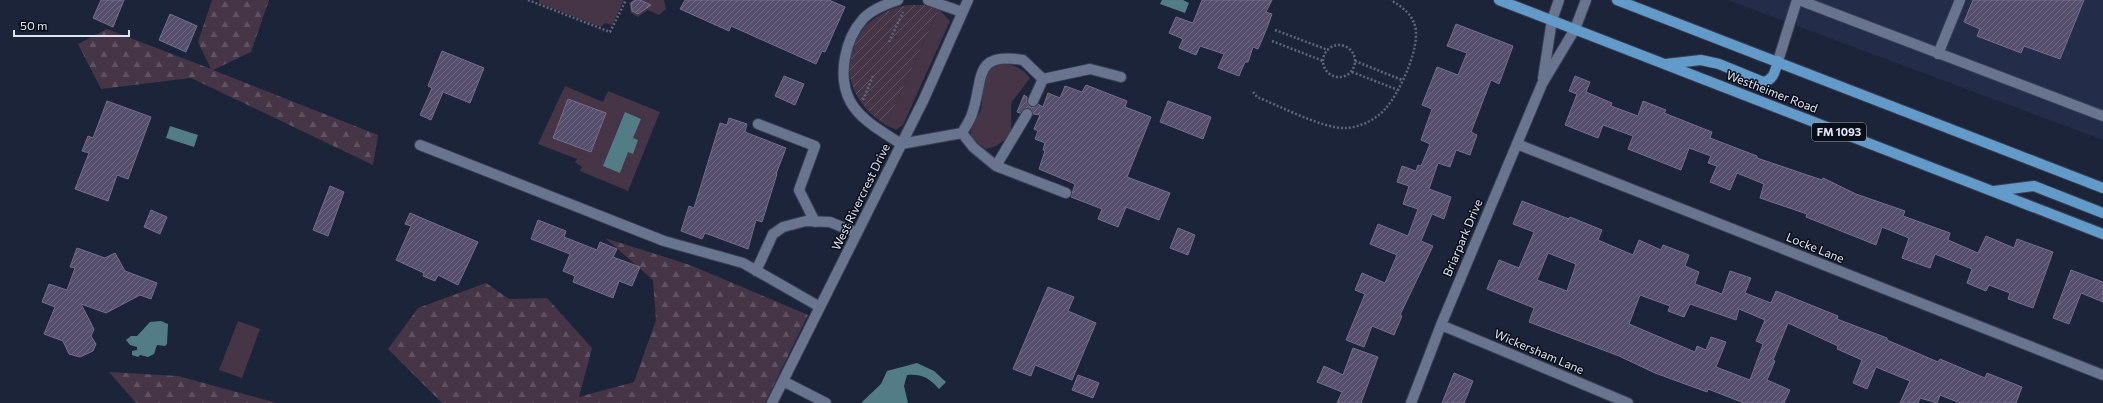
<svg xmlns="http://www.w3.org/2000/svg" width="2103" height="403" font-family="Commissioner,sans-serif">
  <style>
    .built { fill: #232d4a }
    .green { fill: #453547 }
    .forest { fill: url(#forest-firs) }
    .garden { fill: url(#garden-furrows) }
    .water { fill: #537d86 }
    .building { fill: url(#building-hatch); stroke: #746e8a; fill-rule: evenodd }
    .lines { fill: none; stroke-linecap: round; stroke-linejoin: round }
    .minor-casing { stroke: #3a4054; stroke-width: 12 }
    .major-casing { stroke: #3a4054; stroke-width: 12 }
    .path { stroke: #5f667a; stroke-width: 2.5; stroke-dasharray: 2 2; stroke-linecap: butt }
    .minor { stroke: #69748f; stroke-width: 10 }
    .major { stroke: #629ac9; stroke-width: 10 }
    .labels { text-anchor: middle; stroke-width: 3; stroke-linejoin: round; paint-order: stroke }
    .shield { fill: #0a0e18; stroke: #9ea4b2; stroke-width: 1 }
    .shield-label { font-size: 11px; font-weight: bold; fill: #dee4f4 }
    .street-label { font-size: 12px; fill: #dee4f4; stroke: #0a0e18 }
  </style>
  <defs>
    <pattern id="forest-firs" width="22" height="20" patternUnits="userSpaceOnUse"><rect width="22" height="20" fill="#453547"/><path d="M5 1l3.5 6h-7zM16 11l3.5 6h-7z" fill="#5f5262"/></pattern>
    <pattern id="garden-furrows" width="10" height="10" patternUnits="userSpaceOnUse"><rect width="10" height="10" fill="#453547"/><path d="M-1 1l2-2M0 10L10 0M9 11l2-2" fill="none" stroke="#5f5262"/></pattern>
    <pattern id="building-hatch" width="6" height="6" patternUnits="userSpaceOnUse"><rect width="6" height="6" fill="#564f6c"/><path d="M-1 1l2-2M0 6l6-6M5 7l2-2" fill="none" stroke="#6e6882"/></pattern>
  </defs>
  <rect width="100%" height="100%" fill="#1c243a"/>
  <!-- built -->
  <path class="built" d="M1728,0H2103V140Z"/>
  <!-- green -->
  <path class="green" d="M539,0H624L612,25L605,23L601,27L539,3Z
    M634,0H664L666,9L659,15L648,10L638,17L631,13L629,3Z
    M939,9L950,21L903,125L896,130L886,125Z
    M999,64C1013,64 1021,67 1030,78L1011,103V132L1006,139L996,146L986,149L971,138C970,121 973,124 980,112C983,106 982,82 986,71Z
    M565,86L603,102L608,91L660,112L628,191L580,171L582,167L575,162L577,159L538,144Z
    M238,321L260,329L242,378L219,370Z"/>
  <!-- forest -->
  <path class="forest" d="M212,0H269L251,52L213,70L378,135L373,165L191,78L101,89L78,44L107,29L211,69L198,42Z
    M605,238L690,265L808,315L765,403H442L388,349L418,308L486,283L509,299L547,298L592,348L579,397L634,382L656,320L653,280Z
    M109,372L178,376L277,403H136Z"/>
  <!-- garden -->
  <path class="garden" d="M909,5H924L939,9L886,125C827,89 842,15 909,5Z"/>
  <!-- water -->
  <path class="water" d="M1162,0H1183L1189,3L1185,13L1160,4Z
    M625,112L641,119L633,138L638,140L633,154L628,152L620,173L603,166Z
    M170,126L198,135L194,147L166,138Z
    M161,321L168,324L167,344L165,346L157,345L154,354L148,357L140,355L138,357L132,355V351L137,350V347L130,345L126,340L131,336H137L150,322Z
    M917,363L934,371L946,382L939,389C929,378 922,374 907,375L904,386L908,403H862L863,401L881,384L887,371Z"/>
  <!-- building -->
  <path class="building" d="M101,0H124L113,27L93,18Z
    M635,0H640L651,5L638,14L632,11L631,3Z
    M685,0H829L845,7L825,52L822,51L816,64L731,26L729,31L680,9Z
    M1202,0H1272L1266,12L1272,14L1267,28L1258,49L1253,47L1248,62H1245L1239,76L1218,68L1224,54L1200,46L1196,55L1179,48L1183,39L1169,33L1176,17L1193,23Z
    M1973,0H2084L2060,59L2024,46L2021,53L1977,36L1980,29L1964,22Z
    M170,14L197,26L186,52L159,40Z
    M1456,24L1513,46L1499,84L1491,80L1471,132L1477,135L1470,155L1456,150L1450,167L1438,163L1429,189L1451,197L1444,219L1432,214L1421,241L1433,246L1400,315L1402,316L1394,335L1372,326L1364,347L1346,340L1365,294L1355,290L1362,273L1385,283L1397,255L1370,244L1378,224L1408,236L1418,209L1403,204L1409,186L1397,182L1402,166L1416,171L1418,165L1421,166L1430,144L1421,140L1432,109L1422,105L1437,67L1458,75L1467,53L1447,46Z
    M442,51L484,68L470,103L443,92L431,120L420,115L432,88L428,86Z
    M784,76L804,84L795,105L775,96Z
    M1575,76L1590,82L1586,92L1612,103L1611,106L1638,116L1643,101L1666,110L1664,113L1712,132L1710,138L1757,156V158L1822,180L1823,178L1856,194L1905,211L1903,216L1950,233L1948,240L1978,253L1986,236L2014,248L2017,239L2053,252L2033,308L2008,299L2010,293L1989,285L1986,291L1967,283L1972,269L1935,254L1930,268L1902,258L1909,238L1882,227L1876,245L1806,217L1807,214L1760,198L1764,184L1737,173L1730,190L1710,182L1717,166L1708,163L1711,156L1689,148L1681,170L1628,149L1633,136L1603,125L1598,138L1565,125L1577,94L1569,91Z
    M1086,85L1127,101L1125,107L1151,117L1127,177L1170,193L1159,220L1126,207L1118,227L1098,219L1102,209L1071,197L1075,184L1039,169L1045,151L1043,150L1045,143L1035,139L1038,131L1034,129L1040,115L1033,114L1032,111L1027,108L1020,113L1017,112L1024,95L1027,97V102L1030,107H1034L1038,104L1043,107L1048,93L1060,98L1065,86L1082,92Z
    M568,99L606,113L591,152L553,138Z
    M107,101L151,117L128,179L117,175L108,201L75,189L89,153L82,151L88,136L93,138Z
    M1168,101L1211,117L1203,139L1160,122Z
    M729,118L747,124L745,132L786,148L776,174H777L762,222L756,220L748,249L705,233L702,239L681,231L689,206L694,208L720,123L727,125Z
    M330,186L344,192L328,236L313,230Z
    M1522,201L1569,219L1570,217L1602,230L1598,240L1633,255L1639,240L1661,250L1663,245L1689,255L1685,266L1699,272L1695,284L1722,294L1730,271L1751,278L1745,293L1771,303L1776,291L1838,316L1837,319L1887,338V340L1938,362L1940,359L1985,378L1987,373L2022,387L2016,403H1960L1940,395L1937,403L1920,398L1918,403H1900L1910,381L1876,367L1867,389L1853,383L1862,360L1837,349L1838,346L1788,323L1773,360L1775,361L1767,380L1790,390L1784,403H1744L1708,389L1707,392L1655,373L1619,356L1529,322L1534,308L1487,289L1499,260L1519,268L1534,232L1513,224ZM1548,253L1576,264L1567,291L1537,280ZM1640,295L1670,306L1668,311L1684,317L1690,304L1736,320L1739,309L1765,320L1756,341L1763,344L1750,380L1716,367L1726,342L1711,337L1706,350L1697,346L1695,352L1629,324Z
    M151,210L167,217L160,234L144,227Z
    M410,213L478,242L458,285L438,275L435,281L423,276L424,273L396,260L411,226L405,224Z
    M538,220L566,231L564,237L597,250L600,242L617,249L613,257L640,267L632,286L619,281L613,298L573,282L575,276L563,271L570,254L531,239Z
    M1178,228L1195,235L1188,255L1170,248Z
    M77,248L105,258L115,253L125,271L157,283L151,299L140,295L106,313L81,304L94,329L91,336L96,344L93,351L80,357L69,354L63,341L44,334L55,307L42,302L49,284L67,290L75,268L70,267Z
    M2071,270L2103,282V302L2081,293L2069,324L2053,318Z
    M1048,287L1074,297L1068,311L1096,323L1072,380L1035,365L1031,376L1013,369Z
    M1353,348L1378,357L1361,403H1337L1342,392L1317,382L1324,366L1343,375Z
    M1454,373L1473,381L1464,403H1442Z
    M1078,375L1099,383L1093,398L1072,390Z"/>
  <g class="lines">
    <defs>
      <path id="minor" d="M898,0C886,4 871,10 863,19C845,39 837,76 850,101C861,121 883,132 901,144L962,133L973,147L996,166L1066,193
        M928,0L962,12
        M1799,0L2103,116
        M1938,54L1960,0
        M1778,61L1797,0
        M1543,78L1552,20L1559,0
        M1043,79L1090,69L1121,77
        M1033,101L1043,79
        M758,124L815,146L799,190L815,222
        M962,133C965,127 970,121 972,114C984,80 972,51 1023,60L1043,79
        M1517,144L2103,375
        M420,145L664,241L743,263L820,307
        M996,166L1027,114
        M756,271L773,234L783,227L806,221L830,222L857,233
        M1441,325L1628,403
        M783,381L826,403
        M772,403L924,99L968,0
        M1411,403L1441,325L1542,84L1575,29L1586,0"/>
      <path id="major" d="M1499,0L2103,234
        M1617,0L2103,188
        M1666,64L1701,60L1719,64L1763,82C1774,80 1775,71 1778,61
        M1994,191L2034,186L2103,213"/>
    </defs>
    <!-- minor casing -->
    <use href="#minor" class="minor-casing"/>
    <!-- major casing -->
    <use href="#major" class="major-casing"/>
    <!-- path -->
    <path class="path" d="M528,0L610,32L626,0
      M1275,30L1328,50
      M1272,41L1323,61
      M889,42L903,12
      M1323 61a16 16 0 1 1 32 0a16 16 0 1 1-32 0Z
      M1355,61L1402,80
      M1352,72L1398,90
      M1253,92L1257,97C1280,106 1323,129 1346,128C1361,127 1377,119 1386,108C1400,92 1423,43 1414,23C1410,12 1400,6 1391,0
      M863,100L873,76"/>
    <!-- minor -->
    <use href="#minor" class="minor"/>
    <!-- major -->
    <use href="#major" class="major"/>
  </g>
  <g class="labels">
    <!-- shield labels -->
    <rect class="shield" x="1812" y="123" width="54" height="18" rx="3"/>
    <g class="shield-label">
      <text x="1839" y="136">FM 1093</text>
    </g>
    <!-- street labels -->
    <g class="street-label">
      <text transform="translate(1772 92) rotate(21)" y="4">Westheimer Road</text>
      <text transform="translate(861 197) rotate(-64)" y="4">West Rivercrest Drive</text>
      <text transform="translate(1463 238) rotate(-67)" y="4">Briarpark Drive</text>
      <text transform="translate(1815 248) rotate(22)" y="4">Locke Lane</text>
      <text transform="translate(1539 352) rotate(23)" y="4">Wickersham Lane</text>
    </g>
  </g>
  <!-- scale -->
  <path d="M14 30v6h115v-6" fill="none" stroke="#dee4f4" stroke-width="2"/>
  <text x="20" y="30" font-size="12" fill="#dee4f4" stroke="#0a0e18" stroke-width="3" paint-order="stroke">50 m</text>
</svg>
